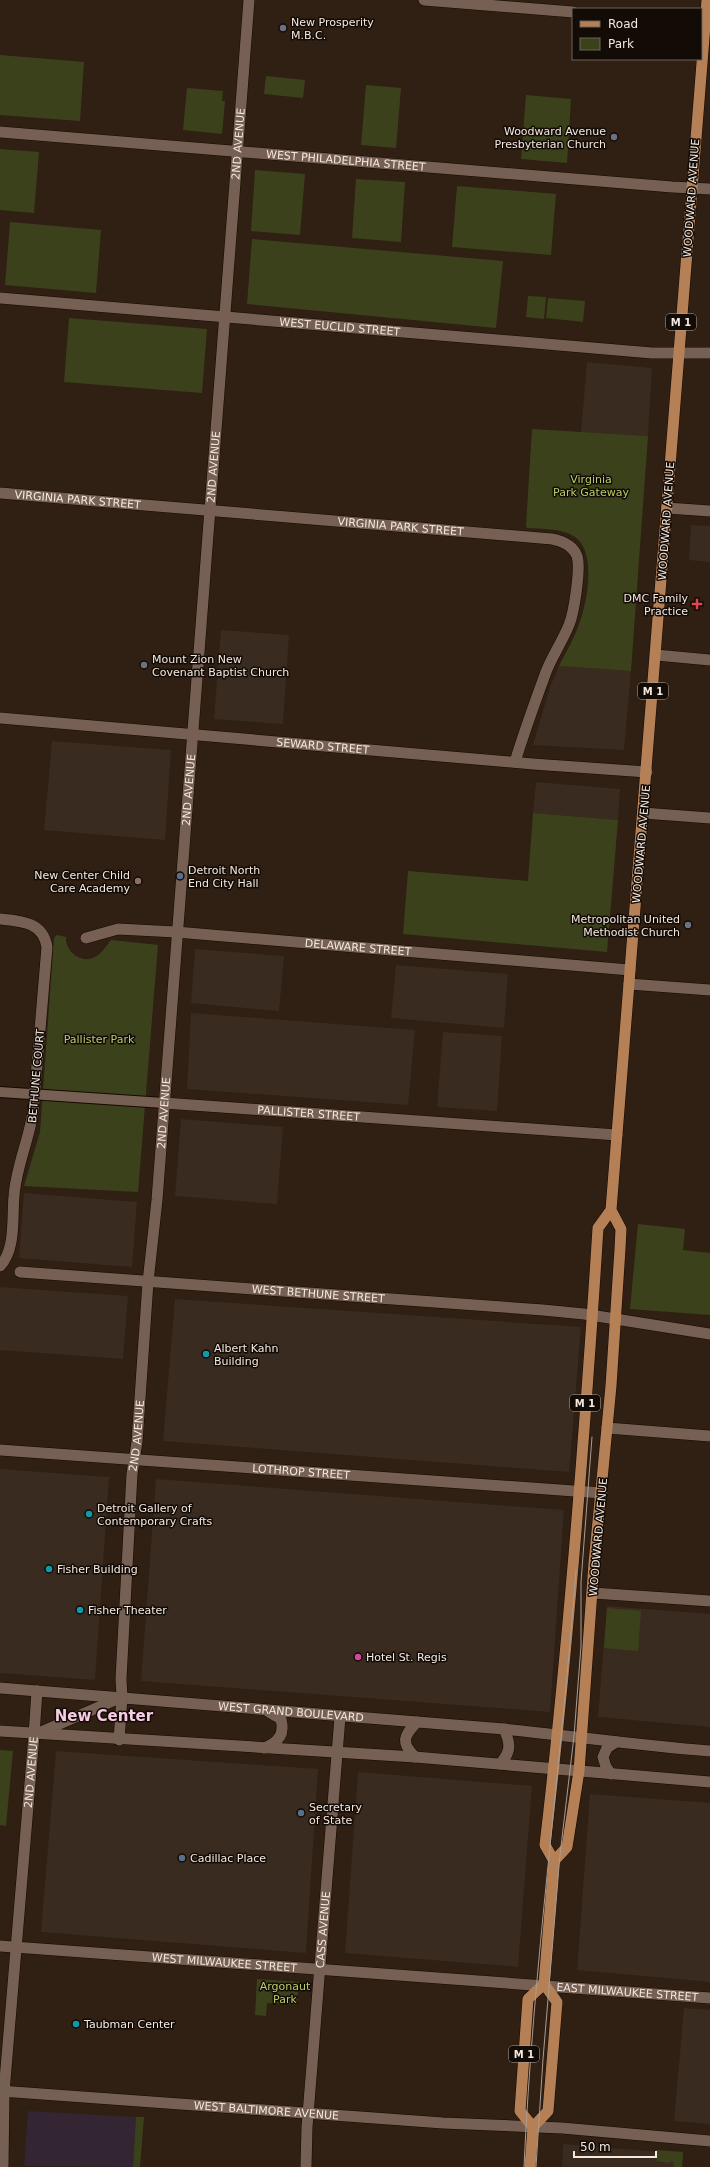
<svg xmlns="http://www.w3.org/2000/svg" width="710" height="2167" font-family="'DejaVu Sans',sans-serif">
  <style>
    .commercial { fill: #392b1f }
    .industrial { fill: #332532 }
    .green { fill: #3b421b }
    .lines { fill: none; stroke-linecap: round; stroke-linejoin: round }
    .pedestrian-casing { stroke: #170801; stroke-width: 12 }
    .minor-casing { stroke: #170801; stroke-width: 12 }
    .tertiary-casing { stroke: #170801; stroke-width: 12 }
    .secondary-casing { stroke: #170801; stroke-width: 12 }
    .primary-casing { stroke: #170801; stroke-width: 12 }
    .pedestrian { stroke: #756053; stroke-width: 10 }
    .minor { stroke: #756053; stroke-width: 11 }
    .tertiary { stroke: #756053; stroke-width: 11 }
    .secondary { stroke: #756053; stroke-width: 11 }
    .primary { stroke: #b58055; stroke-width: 11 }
    .tram { stroke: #aa9c93; stroke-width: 1 }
    .worship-dot { fill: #6b7280; stroke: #120b06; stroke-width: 1.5 }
    .health-dot { fill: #e0444e; stroke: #120b06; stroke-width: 1.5 }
    .service-dot { fill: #5c6f8a; stroke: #120b06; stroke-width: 1.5 }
    .education-dot { fill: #8d6e63; stroke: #120b06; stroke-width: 1.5 }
    .culture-dot { fill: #0f9aa8; stroke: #120b06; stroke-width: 1.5 }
    .hotel-dot { fill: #d1479c; stroke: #120b06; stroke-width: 1.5 }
    .labels { text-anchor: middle; stroke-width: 3; stroke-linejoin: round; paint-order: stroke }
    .shield { fill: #120b06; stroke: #b0a69f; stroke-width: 1 }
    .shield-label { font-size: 10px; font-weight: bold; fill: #f4e8e0 }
    .poi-label { font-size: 11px; fill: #f4e8e0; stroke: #120b06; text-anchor: start }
    .street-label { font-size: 11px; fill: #f4e8e0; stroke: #120b06 }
    .park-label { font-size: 11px; fill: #bacc69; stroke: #120b06 }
    .district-label { font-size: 15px; font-weight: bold; fill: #f8cbe4; stroke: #120b06 }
  </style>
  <rect width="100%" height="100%" fill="#301f13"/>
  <!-- commercial -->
  <path class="commercial" d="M587,362L652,368L648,436L581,432Z
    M691,525L710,526V562L689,560Z
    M221,630L289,635L283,724L214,719Z
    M559,666L631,671L624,750L533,745L550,687Z
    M52,741L171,750L165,840L44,830Z
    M536,782L620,789L618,820L533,813Z
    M195,949L284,956L279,1011L191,1003Z
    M396,965L508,974L504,1028L391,1018Z
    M191,1013L415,1030L408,1105L187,1089Z
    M443,1032L502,1036L497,1111L437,1107Z
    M181,1119L283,1127L277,1204L175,1196Z
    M24,1193L137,1202L132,1267L19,1258Z
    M0,1287L128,1296L123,1359L0,1350Z
    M175,1299L581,1327L569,1472L163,1441Z
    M0,1469L109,1477L95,1680L0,1673Z
    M156,1479L564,1510L550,1712L141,1681Z
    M607,1606L710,1614V1727L598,1717Z
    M56,1751L318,1769L306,1953L41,1932Z
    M358,1772L532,1786L518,1967L345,1953Z
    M590,1794L710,1803V1982L577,1970Z
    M684,2008L710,2010V2124L674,2121Z
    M563,2144L683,2154L682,2167H562Z"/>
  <!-- industrial -->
  <path class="industrial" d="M28,2111L136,2117L133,2167L24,2166Z"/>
  <!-- green -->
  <path class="green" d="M0,55L84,62L80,121L0,115Z
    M266,76L305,80L303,98L264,94Z
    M366,85L401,88L396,148L361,145Z
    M187,88L223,91L222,101H225L222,134L183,130Z
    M526,95L571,99L567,163L521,159Z
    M0,149L39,152L34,213L0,210Z
    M255,170L305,174L300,235L251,231Z
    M356,179L405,182L401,242L352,238Z
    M457,186L556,194L551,255L452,247Z
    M10,222L101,230L96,293L5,285Z
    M252,239L503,261L496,328L247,304Z
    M528,296L546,297L544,319L526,317Z
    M548,298L585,301L583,322L546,318Z
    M69,318L207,329L202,393L64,382Z
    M532,429L648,436L631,671L559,666C566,652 574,639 579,624C587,604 597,552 575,537C562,528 542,529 527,528L526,526Z
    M533,813L618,820L607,952L403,934L408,871L528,881Z
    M57,935L66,937C65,951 80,963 93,958C101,955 106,946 111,940L158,945L138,1192L24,1186L40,1132L41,1119L54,938Z
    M638,1224L685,1229L683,1250L710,1253V1315L630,1309Z
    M607,1608L641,1611L638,1651L604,1648Z
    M0,1750L13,1751L6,1826L0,1825Z
    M257,1979L299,1982L297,2005L267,2003L266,2016L255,2015Z
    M136,2117H144L140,2167H133Z
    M656,2150L683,2152L682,2167H674L673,2161L668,2163L657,2161Z"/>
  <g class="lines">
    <defs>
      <path id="pedestrian" d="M0,1092L164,1103"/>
      <g id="minor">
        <path d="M424,0L573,12"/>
        <path id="s1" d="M0,132L672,187L710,189"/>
        <path id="s2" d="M0,298L652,353H710"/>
        <path id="s3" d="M0,493L552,539C562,541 573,546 577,556C581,568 574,613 569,625C562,642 552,656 546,672C535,702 524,732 515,762"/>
        <path d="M667,508L710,511"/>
        <path d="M656,655L710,660"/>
        <path id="s4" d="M0,718L533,764L647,772"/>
        <path d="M643,813L710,818"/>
        <path d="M0,919C21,921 43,922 47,947L33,1112C29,1140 16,1167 14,1196C12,1217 16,1250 0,1266"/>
        <path id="s5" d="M86,938L118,929L176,932L630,970"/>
        <path d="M629,984L710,990"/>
        <path id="s6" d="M164,1103L617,1135"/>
        <path id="s7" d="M20,1272L543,1310L584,1314L710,1334"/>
        <path d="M607,1428L710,1436"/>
        <path id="s8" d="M0,1450L602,1493"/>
        <path d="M593,1593L710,1601"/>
        <path id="s9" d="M0,1946L710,1998"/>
        <path id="s10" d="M0,2091L443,2123L562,2128L710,2141"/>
      </g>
      <g id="tertiary">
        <path id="s11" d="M3,2167L4,2092L34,1735L122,1697L121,1679L132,1474L137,1442L148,1282L157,1200L249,0"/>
        <path id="s12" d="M306,2167L307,2127L340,1717"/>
      </g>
      <g id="secondary">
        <path id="s13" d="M0,1688L504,1729C573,1736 641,1746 710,1751"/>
        <path d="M0,1731L415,1757L710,1782"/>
        <path d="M34,1735L37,1691"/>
        <path d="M119,1740L122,1697"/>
        <path d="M264,1748C278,1743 285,1734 281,1719L269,1712"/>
        <path d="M415,1757C401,1743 403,1736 417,1722"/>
        <path d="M500,1764C511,1752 511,1744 504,1729"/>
        <path d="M611,1774L606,1767L603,1757L607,1748L616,1742"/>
      </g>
      <path id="primary" d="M554,1861L567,1847L579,1771L594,1563L611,1386L620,1249L621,1229L611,1210
        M533,2127L520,2111L528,1999L544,1984
        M530,2167L533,2127L548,2111L557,2002L544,1984L554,1861L545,1845C569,1640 585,1434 598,1228L611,1210L707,0"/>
    </defs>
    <!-- pedestrian casing -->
    <use href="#pedestrian" class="pedestrian-casing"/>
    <!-- minor casing -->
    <use href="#minor" class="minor-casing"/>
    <!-- tertiary casing -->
    <use href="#tertiary" class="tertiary-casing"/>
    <!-- secondary casing -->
    <use href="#secondary" class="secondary-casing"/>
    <!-- primary casing -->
    <use href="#primary" class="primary-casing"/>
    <!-- pedestrian -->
    <use href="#pedestrian" class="pedestrian"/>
    <!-- minor -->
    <use href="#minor" class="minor"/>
    <!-- tertiary -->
    <use href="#tertiary" class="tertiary"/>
    <!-- secondary -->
    <use href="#secondary" class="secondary"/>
    <!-- primary -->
    <use href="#primary" class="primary"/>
    <!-- tram -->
    <path class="tram" d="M524,2167C533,1967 561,1769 576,1570
      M536,2167L543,2059L560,1855L574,1736L581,1646V1582L592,1437"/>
  </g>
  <!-- markers -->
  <g class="worship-dot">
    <circle cx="283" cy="28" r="4"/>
    <circle cx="614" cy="137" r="4"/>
    <circle cx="144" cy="665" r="4"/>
    <circle cx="688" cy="925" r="4"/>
  </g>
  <path class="health-dot" d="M695 598h4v4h4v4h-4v4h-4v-4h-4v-4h4z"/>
  <g class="service-dot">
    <circle cx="180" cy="876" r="4"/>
    <circle cx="301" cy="1813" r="4"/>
    <circle cx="182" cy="1858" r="4"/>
  </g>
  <circle class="education-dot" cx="138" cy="881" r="4"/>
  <g class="culture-dot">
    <circle cx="206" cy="1354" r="4"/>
    <circle cx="89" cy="1514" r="4"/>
    <circle cx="49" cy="1569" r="4"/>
    <circle cx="80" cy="1610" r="4"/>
    <circle cx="76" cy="2024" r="4"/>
  </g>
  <circle class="hotel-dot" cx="358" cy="1657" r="4"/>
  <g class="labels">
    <!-- shield labels -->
    <g class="shield">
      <rect x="666" y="314" width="30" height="16" rx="3"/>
      <rect x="638" y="683" width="30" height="16" rx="3"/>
      <rect x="570" y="1395" width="30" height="16" rx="3"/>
      <rect x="509" y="2046" width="30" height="16" rx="3"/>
    </g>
    <g class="shield-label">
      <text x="681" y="326">M 1</text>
      <text x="653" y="695">M 1</text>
      <text x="585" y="1407">M 1</text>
      <text x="524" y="2058">M 1</text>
    </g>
    <!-- poi labels -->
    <g class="poi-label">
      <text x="291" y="26">New Prosperity<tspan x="291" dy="13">M.B.C.</tspan></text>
      <text x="606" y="135" text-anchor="end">Woodward Avenue<tspan x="606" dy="13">Presbyterian Church</tspan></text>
      <text x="688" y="602" text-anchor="end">DMC Family<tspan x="688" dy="13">Practice</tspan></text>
      <text x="152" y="663">Mount Zion New<tspan x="152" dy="13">Covenant Baptist Church</tspan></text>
      <text x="188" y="874">Detroit North<tspan x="188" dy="13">End City Hall</tspan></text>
      <text x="130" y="879" text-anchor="end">New Center Child<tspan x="130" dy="13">Care Academy</tspan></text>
      <text x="680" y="923" text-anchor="end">Metropolitan United<tspan x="680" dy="13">Methodist Church</tspan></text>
      <text x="214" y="1352">Albert Kahn<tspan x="214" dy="13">Building</tspan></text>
      <text x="97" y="1512">Detroit Gallery of<tspan x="97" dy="13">Contemporary Crafts</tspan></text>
      <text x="57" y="1573">Fisher Building</text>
      <text x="88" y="1614">Fisher Theater</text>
      <text x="366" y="1661">Hotel St. Regis</text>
      <text x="309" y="1811">Secretary<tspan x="309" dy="13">of State</tspan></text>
      <text x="190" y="1862">Cadillac Place</text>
      <text x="84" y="2028">Taubman Center</text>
    </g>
    <!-- street labels -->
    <g class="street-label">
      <text dy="4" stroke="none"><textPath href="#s11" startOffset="2087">2ND AVENUE</textPath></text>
      <text dy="4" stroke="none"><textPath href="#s1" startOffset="347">WEST PHILADELPHIA STREET</textPath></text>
      <text transform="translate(691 198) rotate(-86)" y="4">WOODWARD AVENUE</text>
      <text dy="4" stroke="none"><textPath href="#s2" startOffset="341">WEST EUCLID STREET</textPath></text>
      <text dy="4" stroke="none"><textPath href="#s11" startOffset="1763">2ND AVENUE</textPath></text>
      <text dy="4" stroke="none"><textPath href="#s3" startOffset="78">VIRGINIA PARK STREET</textPath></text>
      <text transform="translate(666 521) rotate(-86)" y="4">WOODWARD AVENUE</text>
      <text dy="4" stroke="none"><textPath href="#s3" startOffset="402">VIRGINIA PARK STREET</textPath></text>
      <text dy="4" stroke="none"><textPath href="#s4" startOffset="324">SEWARD STREET</textPath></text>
      <text dy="4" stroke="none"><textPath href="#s11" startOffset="1439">2ND AVENUE</textPath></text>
      <text transform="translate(641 844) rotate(-85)" y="4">WOODWARD AVENUE</text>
      <text dy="4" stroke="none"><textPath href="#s5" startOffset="274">DELAWARE STREET</textPath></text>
      <text transform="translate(36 1076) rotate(-85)" y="4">BETHUNE COURT</text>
      <text dy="4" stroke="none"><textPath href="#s11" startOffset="1115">2ND AVENUE</textPath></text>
      <text dy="4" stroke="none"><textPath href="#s6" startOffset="145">PALLISTER STREET</textPath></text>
      <text dy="4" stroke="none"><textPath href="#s7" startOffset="299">WEST BETHUNE STREET</textPath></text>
      <text dy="4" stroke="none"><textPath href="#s11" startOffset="791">2ND AVENUE</textPath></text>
      <text dy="4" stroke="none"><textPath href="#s8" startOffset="302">LOTHROP STREET</textPath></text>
      <text transform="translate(598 1537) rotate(-85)" y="4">WOODWARD AVENUE</text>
      <text dy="4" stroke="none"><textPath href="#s13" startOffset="292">WEST GRAND BOULEVARD</textPath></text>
      <text dy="4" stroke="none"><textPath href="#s11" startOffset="396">2ND AVENUE</textPath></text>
      <text dy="4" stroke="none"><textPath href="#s12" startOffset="238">CASS AVENUE</textPath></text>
      <text dy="4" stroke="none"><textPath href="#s9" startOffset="225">WEST MILWAUKEE STREET</textPath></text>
      <text dy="4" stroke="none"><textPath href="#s9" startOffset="629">EAST MILWAUKEE STREET</textPath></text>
      <text dy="4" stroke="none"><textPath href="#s10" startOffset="267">WEST BALTIMORE AVENUE</textPath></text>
    </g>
    <!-- park labels -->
    <g class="park-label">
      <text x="591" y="483">Virginia<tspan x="591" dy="13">Park Gateway</tspan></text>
      <text x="99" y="1043">Pallister Park</text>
      <text x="285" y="1990">Argonaut<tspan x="285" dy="13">Park</tspan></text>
    </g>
    <!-- district labels -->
    <g class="district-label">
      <text x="104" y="1721">New Center</text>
    </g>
  </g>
  <!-- legend -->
  <rect x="572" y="8" width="130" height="52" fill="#120b06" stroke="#6c635d"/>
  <rect x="580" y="21" width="20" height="6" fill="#b58055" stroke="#6c635d"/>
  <text x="608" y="28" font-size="12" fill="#f4e8e0">Road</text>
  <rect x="580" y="38" width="20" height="12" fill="#3b421b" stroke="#6c635d"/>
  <text x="608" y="48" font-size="12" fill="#f4e8e0">Park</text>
  <!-- scale -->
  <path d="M574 2151v6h82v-6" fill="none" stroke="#f4e8e0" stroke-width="2"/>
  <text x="580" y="2151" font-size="12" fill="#f4e8e0" stroke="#120b06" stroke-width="3" paint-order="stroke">50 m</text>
</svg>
